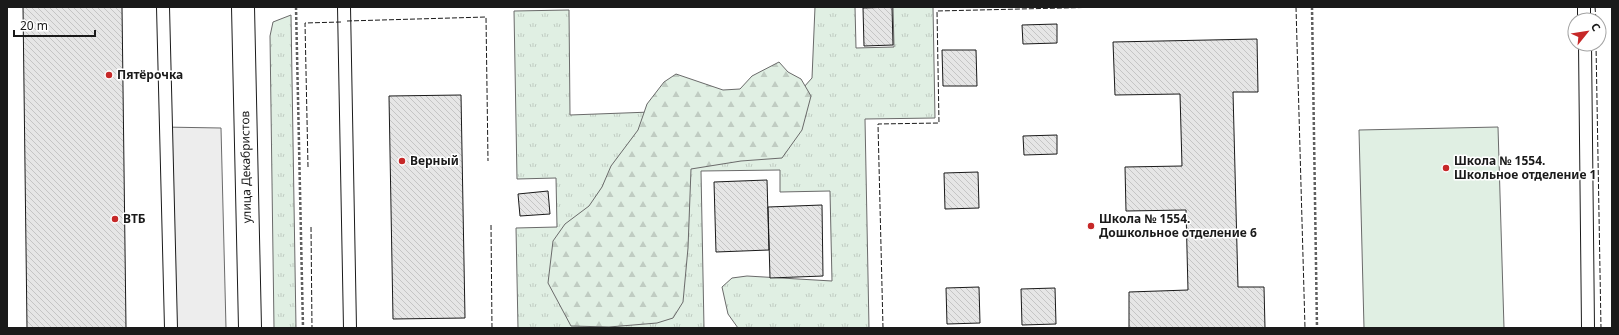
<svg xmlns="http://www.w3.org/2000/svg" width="1619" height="335" font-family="'Noto Sans',sans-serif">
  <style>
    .grass { fill: url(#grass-tufts); stroke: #6a6a6a }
    .forest { fill: url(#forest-firs); stroke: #6a6a6a }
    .park { fill: #e0efe3; stroke: #6a6a6a }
    .parking { fill: #ededed; stroke: #6a6a6a }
    .building { fill: url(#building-back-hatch); stroke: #1a1a1a }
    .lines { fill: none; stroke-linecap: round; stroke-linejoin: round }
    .service-casing { stroke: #1a1a1a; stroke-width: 14 }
    .secondary-casing { stroke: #1a1a1a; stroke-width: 24 }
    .path { stroke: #5f5f5f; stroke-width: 2.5; stroke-dasharray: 3 2; stroke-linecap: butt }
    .service { stroke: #fff; stroke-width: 12 }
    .secondary { stroke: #fff; stroke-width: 22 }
    .fence { stroke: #1a1a1a; stroke-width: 1; stroke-dasharray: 5 2; stroke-linecap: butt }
    .poi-dot { fill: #c62828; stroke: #fff; stroke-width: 1.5 }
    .labels { text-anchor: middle; stroke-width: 3; stroke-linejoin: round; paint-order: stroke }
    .poi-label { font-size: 12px; font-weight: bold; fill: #1a1a1a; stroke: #fff; text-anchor: start }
    .street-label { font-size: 12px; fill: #1a1a1a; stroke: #fff }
  </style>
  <defs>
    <pattern id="grass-tufts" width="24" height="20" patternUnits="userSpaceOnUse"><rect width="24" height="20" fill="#e0efe3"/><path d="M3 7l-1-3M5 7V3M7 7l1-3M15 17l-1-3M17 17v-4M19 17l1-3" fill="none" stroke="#c0ccc2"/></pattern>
    <pattern id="forest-firs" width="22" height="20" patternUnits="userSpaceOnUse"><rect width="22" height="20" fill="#e0efe3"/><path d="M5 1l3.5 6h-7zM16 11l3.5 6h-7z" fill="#c0ccc2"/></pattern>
    <pattern id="building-back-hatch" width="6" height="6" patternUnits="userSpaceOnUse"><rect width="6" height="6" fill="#e6e6e6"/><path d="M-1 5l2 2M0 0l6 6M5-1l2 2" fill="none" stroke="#c5c5c5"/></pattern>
  </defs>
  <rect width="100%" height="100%" fill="#fff"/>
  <!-- grass -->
  <path class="grass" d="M815,7H855L856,48L894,47L893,7H933L935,118L865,119L869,328H738L728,314L722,287L732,278L747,276L832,281L830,191L780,192V170L701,171L704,328H518L516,228L557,227L556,178L517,179L514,11L569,10L570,115L786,107L812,78Z
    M291,15L296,328H274L270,36L273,22Z"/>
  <!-- forest -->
  <path class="forest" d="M779,62L788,72L801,79L811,96L802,130L782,158L741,161L691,169L688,248L683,302L673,318L657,323L609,327L571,326L548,283L553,241L565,224L589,206L602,187L611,166L638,130L647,104L664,82L676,74L723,90L740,89L752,76Z"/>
  <!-- park -->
  <path class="park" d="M1498,127L1504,328H1364L1359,130Z"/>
  <!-- parking -->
  <path class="parking" d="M162,127L221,128L226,328H165Z"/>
  <!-- building -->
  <path class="building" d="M23,7H122L126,328H27Z
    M892,7L893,45L864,46L863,8Z
    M1057,24V43L1023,44L1022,25Z
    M1257,39L1258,92H1233L1238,287H1264L1265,328H1129V292L1188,290L1186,210L1126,211L1125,167L1182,166L1180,94L1115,95L1113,42Z
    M942,50H976L977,86H943Z
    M461,95L465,318L393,319L389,96Z
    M1057,135V154L1024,155L1023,136Z
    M978,172L979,208L945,209L944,173Z
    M767,180L769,250L716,252L714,182Z
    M548,191L550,214L520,216L518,194Z
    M822,205L823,276L770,278L768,207Z
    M979,287L980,323L947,324L946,288Z
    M1055,288L1056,324L1022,325L1021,289Z"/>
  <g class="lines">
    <defs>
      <path id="service" d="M163,7L171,328
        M344,7L350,328
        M1584,7V20
        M1585,44L1588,328"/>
      <path id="secondary" d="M243,7L250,328"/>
    </defs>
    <!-- service casing -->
    <use href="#service" class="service-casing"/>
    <!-- secondary casing -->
    <use href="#secondary" class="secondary-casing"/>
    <!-- path -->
    <path class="path" d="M296,7L303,328
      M1312,7L1317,328"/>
    <!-- service -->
    <use href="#service" class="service"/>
    <!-- secondary -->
    <use href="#secondary" class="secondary"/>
    <!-- fence -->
    <path class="fence" d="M1296,7L1305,328
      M1595,7L1596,20
      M347,21L486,17L488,161
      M1596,44L1601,328
      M308,167L305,23L341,22
      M491,225L492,328
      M311,227L312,328
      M883,328L878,124L939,123L937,11L1104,7"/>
  </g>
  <!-- markers -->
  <g class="poi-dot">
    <circle cx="109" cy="75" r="4"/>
    <circle cx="402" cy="161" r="4"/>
    <circle cx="1446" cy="168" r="4"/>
    <circle cx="115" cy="219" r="4"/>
    <circle cx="1091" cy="226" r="4"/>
  </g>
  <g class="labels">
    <!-- poi labels -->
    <g class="poi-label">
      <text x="117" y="79">Пятёрочка</text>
      <text x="410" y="165">Верный</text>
      <text x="1454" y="165">Школа № 1554.<tspan x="1454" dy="14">Школьное отделение 1</tspan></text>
      <text x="123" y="223">ВТБ</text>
      <text x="1099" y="223">Школа № 1554.<tspan x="1099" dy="14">Дошкольное отделение 6</tspan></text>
    </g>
    <!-- street labels -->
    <g class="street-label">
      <text transform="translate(246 167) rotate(-91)" y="4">улица Декабристов</text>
    </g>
  </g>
  <!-- border -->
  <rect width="1619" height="335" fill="none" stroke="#1a1a1a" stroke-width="16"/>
  <!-- north arrow -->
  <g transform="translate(1587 32) rotate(60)"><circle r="19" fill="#ffffff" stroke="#a3a3a3"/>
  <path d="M0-3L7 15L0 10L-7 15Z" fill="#c62828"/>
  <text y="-6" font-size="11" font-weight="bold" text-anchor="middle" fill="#1a1a1a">С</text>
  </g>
  <!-- scale -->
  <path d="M14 30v6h81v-6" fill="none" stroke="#1a1a1a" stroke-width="2"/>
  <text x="20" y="30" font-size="12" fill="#1a1a1a" stroke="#ffffff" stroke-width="3" paint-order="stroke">20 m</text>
</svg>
